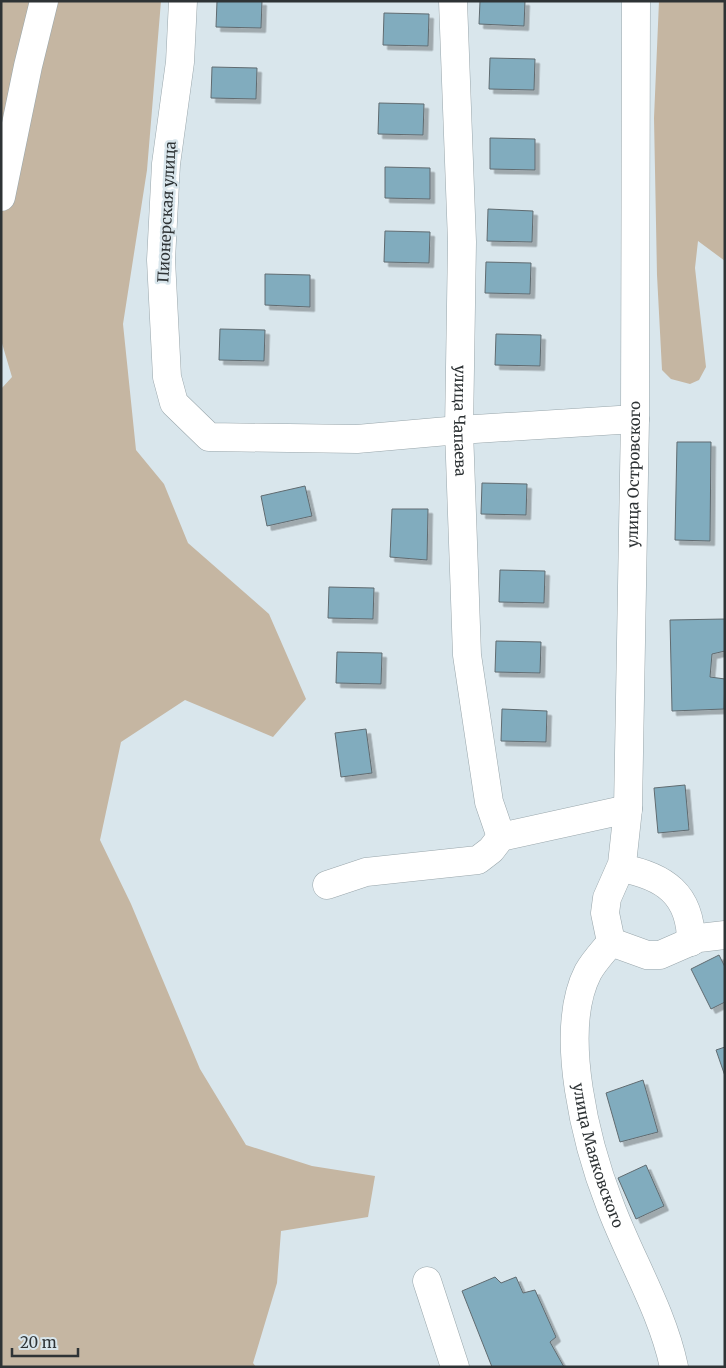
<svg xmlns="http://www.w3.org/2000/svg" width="726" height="1368" font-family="Merriweather,serif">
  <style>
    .green { fill: #c5b6a2 }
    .building { fill: #81acbe; stroke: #606b70; filter: url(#shadow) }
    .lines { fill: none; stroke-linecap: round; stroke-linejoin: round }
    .minor-casing { stroke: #99a6ab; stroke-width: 29 }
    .minor { stroke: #fff; stroke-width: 28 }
    .labels { text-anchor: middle; stroke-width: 5; stroke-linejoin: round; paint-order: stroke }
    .street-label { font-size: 15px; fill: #2e3335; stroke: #d9e6ec }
  </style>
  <defs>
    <filter id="shadow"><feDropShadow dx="4.5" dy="4.5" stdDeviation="0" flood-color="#0004"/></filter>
  </defs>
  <rect width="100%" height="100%" fill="#d9e6ec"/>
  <!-- green -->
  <path class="green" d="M1,1H161L147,170L123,324L136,450L164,484L188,543L269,614L306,699L273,737L185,700L121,742L100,840L131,904L200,1069L246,1145L312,1166L375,1176L368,1217L281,1231L277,1283L253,1363L256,1367H1V389L12,377L1,340Z
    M659,1H725V261L698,241L695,268L706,367L699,380L690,384L671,379L662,370L657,275L654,118Z"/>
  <!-- building -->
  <path class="building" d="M217,1H262L261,28L216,27Z
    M480,1H525L524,26L479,24Z
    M384,13L429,14L428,46L383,45Z
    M490,58L535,59L534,90L489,89Z
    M212,67L257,68L256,99L211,98Z
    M379,103L424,104L423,135L378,134Z
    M490,138L535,139V170L490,169Z
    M385,167L430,168V199L385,198Z
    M488,209L533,211L532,242L487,241Z
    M385,231L430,232L429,263L384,262Z
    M486,262L531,263L530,294L485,293Z
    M265,274L310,275V307L265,305Z
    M220,329L265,330L264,361L219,360Z
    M496,334L541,335L540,366L495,365Z
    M677,442H711L710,541L675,540Z
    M482,483L527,484L526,515L481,514Z
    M305,486L312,516L267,526L261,496Z
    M392,509H428L427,560L390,557Z
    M500,570L545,571L544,603L499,602Z
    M329,587L374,588L373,619L328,618Z
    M725,619V651L712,654L710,677L725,679L724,709L672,711L670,620Z
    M496,641L541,642L540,673L495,672Z
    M337,652L382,653L381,684L336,683Z
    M502,709L547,711L546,742L501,741Z
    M366,729L372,773L341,777L335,733Z
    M685,785L689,830L658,833L654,788Z
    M719,955L725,967V1002L711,1009L691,969Z
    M725,1047V1076L716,1050Z
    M643,1080L658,1132L620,1142L606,1093Z
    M646,1165L664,1206L636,1219L618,1178Z
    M495,1277L501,1283L516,1277L523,1293L535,1290L556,1337L550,1342L564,1367H492L462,1291Z"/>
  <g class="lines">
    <defs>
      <g id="minor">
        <path d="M183,1L180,62L166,164L161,260L167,377L174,403L209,437L357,439L459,430L635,419"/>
        <path id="s1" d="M453,1L462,242L459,430L467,655L489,802L501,837"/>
        <path d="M1,197L28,66L44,1"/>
        <path d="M621,868C664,876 691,894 691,942"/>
        <path d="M327,885L366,872L478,860L491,850L501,837L628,809"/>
        <path id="s2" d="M611,942L605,913L607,898L622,864L628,809L635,419L636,1"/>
        <path id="s3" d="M611,942C603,952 594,961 588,972C557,1032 587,1146 610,1205C630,1259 662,1310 674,1367"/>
        <path d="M611,942L647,955H660L699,938L725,935"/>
        <path d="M427,1281L455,1367"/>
      </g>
    </defs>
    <!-- minor casing -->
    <use href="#minor" class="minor-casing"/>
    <!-- minor -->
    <use href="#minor" class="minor"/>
  </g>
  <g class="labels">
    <!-- street labels -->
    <g class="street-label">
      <text transform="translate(167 212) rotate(-87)" y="5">Пионерская улица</text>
      <text dy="5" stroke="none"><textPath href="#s1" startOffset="420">улица Чапаева</textPath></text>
      <text dy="5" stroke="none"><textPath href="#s2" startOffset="472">улица Островского</textPath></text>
      <text dy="5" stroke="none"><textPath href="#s3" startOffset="226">улица Маяковского</textPath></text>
    </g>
  </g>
  <!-- border -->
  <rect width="726" height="1368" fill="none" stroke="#2e3335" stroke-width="5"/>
  <!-- scale -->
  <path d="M12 1348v8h66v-8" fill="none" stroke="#2e3335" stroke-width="2.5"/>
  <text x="20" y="1348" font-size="15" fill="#2e3335" stroke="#d9e6ec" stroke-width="4" paint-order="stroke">20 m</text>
</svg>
